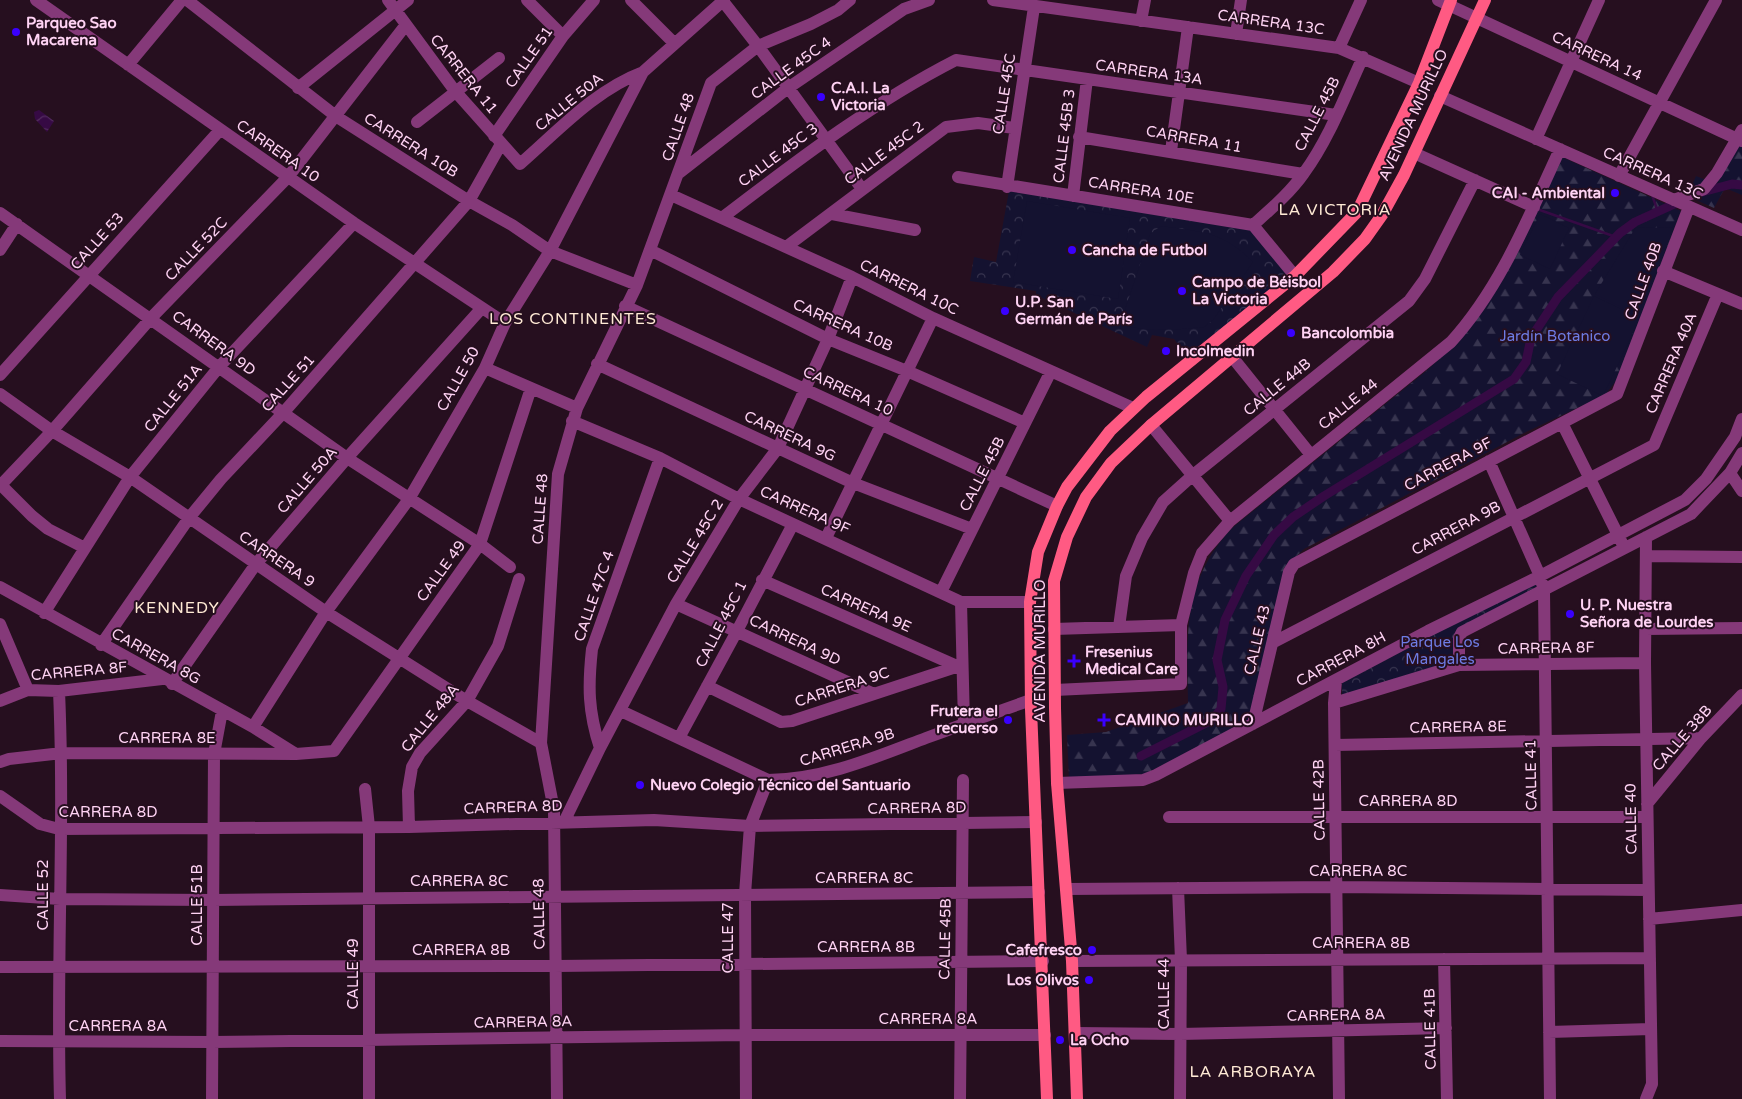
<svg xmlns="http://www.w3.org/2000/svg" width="1742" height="1099" font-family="'Varela Round',sans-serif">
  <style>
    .forest { fill: url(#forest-firs) }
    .park { fill: url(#park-crowns) }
    .garden { fill: #141230 }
    .water { fill: url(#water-waves) }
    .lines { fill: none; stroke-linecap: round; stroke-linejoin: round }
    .stream { stroke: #360a44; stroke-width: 2.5 }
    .canal { stroke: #360a44; stroke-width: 9 }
    .minor { stroke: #853979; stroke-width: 12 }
    .major { stroke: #ff5a83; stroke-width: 12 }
    .poi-dot { fill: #3a00fe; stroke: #260f1f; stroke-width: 2 }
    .labels { text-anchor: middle; stroke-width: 4; stroke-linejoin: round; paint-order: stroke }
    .street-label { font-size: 15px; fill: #ffd3f4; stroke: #260f1f }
    .poi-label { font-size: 15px; font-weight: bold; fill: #ffd3f4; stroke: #260f1f; text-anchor: start }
    .park-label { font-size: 15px; fill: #6e7ce4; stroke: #260f1f }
    .neighbourhood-label { font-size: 16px; letter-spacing: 1px; fill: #ffead5; stroke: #260f1f }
  </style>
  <defs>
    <pattern id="forest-firs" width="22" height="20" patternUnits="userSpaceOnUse" patternTransform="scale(1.25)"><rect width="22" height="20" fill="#141230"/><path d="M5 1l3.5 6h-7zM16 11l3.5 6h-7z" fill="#37344f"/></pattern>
    <pattern id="park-crowns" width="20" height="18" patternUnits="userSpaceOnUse" patternTransform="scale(1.25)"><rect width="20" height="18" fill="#141230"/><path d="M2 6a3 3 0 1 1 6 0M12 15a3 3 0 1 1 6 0" fill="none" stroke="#37344f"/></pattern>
    <pattern id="water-waves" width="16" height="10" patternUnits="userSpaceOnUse" patternTransform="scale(1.25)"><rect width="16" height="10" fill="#360a44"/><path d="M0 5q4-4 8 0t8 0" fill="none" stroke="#542d60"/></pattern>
  </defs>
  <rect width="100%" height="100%" fill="#260f1f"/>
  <!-- forest -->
  <path class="forest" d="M1739,144L1742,146V195L1725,188L1714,208L1687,196L1696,176L1716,184Z
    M1562,157L1681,211L1616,381L1605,395L1526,432L1304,549L1284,568L1252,720L1145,774L1069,779L1067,735L1106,732L1188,703C1187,635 1182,581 1232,528L1425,372L1452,347Z"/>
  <!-- park -->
  <path class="park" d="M1009,191L1250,228L1291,277L1186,355L1174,339L1152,335L1147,347L1036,295V291L970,281L974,257L996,262Z
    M1537,580L1540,585L1461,630L1457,662L1342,697V683Z"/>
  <!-- garden -->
  <path class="garden" d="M1027,201L1130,218L1118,299L1013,282Z
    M1540,214L1569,228L1550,269L1520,255Z
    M1161,226C1203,232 1222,231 1253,262L1213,320L1204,327L1182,329L1148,330L1120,325L1150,234Z
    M1636,227L1674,228L1641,317L1595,294Z
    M1594,296L1640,318L1603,396L1557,374Z"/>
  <!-- water -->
  <path class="water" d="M39,110L54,121L47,132L35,119L34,112Z"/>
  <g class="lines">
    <!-- stream -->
    <path class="stream" d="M1652,195L1658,212
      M1537,209L1616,237"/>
    <!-- canal -->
    <path class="canal" d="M1702,192L1732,184L1742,185
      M1141,756L1212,720L1221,709L1223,687L1217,660L1225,620L1246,576L1274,535L1293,517L1324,496L1514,379L1526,362L1531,338L1558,297L1620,233L1635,222L1681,201"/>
    <!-- minor -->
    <path class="minor" d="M36,0L354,223L505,323
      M187,0L337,117L469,201L512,225L550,251L637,285
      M388,0L455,91L520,164C558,131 595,90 643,72
      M527,0L563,36
      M631,0L674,43
      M722,0L758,46L862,189
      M993,0L1339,48L1419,83
      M1438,0L1742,141
      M1141,21L1145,0
      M1236,34L1241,0
      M1339,48L1361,0
      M128,65L182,0
      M298,88L408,0
      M1440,96L1742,230
      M417,122L499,58
      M494,136L563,36L594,0
      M1079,137L1303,174
      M1536,139L1599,0
      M1171,151L1188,27
      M1414,153L1534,207
      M679,173L788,88L904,9L929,0
      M1619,176L1716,0
      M958,177L1253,225L1295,276
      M1007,187L1034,7
      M671,195L852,277L933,318L1133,408
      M1073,196L1087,79
      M1674,200L1704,189L1717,173L1742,130
      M0,213L347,458L480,544L510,567
      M832,214L915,230
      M723,217C798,160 872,103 956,60L1336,115
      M1253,225C1271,209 1290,193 1304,173C1329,139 1345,96 1363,57
      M786,247L946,127L978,123L1014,128
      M0,250L17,224
      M650,250L828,339L907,371L1025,423
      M1663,271L1742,304
      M625,306L1057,506
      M1233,358L1311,455
      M597,364L853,483L972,529
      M485,368L577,408
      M0,375L220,130
      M0,394L52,431L130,477L326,612L467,701L541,743
      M572,421L660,458L739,499L961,602H1030
      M1562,423L1622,543
      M1151,425L1230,521
      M1489,461L1540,576L1544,591L1550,1099
      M1730,473L1742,491
      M1,485L32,516L48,529L85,548
      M0,486L52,431L151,318L288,177L405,26
      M1646,537L1645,663L1652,1084L1646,1099
      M826,538L933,318
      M1646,556L1742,557
      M762,580L957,666
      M0,587L253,727L296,754
      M941,592L1051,371
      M961,602L964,724
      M676,604L874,694
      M44,613L130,477L219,367L354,223
      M0,624L28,690
      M1119,627L1126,576L1142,538L1163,502L1192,476L1409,301L1425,279L1475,180
      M1054,629L1181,625
      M1645,629L1742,628
      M1274,642L1654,445L1718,294
      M101,645L189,518L221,479L284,412L469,201L501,144
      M1459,665V638L1462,632L1691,514L1730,473L1742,453
      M1336,681L1334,703L1339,1099
      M172,684L256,564L347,458L481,309
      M707,686L781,722L792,721L962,665
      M1055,690L1181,684V625L1194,573L1202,553L1230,521L1451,342C1501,287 1529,216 1560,149
      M59,691C65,827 56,963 60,1099
      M0,701L28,690L59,691L162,679
      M1334,703L1459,665L1645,663
      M621,711L768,780C823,780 876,757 926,738C961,725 996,712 1031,700
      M1253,724L1289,572L1294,564L1617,394L1689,207
      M253,727L326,612L409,499L485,368L505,323L550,251L643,72L724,0
      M679,738L737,631L793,524
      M1335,745L1701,738
      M600,748C588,711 588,686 592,649L660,458
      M0,762L9,759L62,753L296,754L334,751L480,544L531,388
      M1057,783L1143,780L1156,775L1428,631L1540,576L1685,500L1706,479L1735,437L1742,419
      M365,789L369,827V1099
      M0,796L40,824L59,829L409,827L654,820L750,826L1036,822
      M1647,804L1701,738L1742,695
      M1169,817H1647
      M564,822L600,748L676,604L739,499L778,448L828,339L852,277
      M409,827L408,791L412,767L420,753L467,701L498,646L519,579
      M1178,888L1181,960L1180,1099
      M1067,889L1337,887L1648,890
      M0,895L60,899L213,900L1039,892
      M1649,919L1742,910
      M1444,959L1447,1099
      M1072,961L1650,958
      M0,967L556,966L1043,961
      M1549,1032L1651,1029
      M1075,1033L1180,1034L1446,1028
      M0,1041L212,1042L745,1035H1045
      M212,1099L214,754L222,711
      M557,1099L554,810L541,743L558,474L577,408L637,285L711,83L758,46L811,24L838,10L850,0
      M746,1099L745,894L750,826L768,780
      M960,1099L963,780"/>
    <!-- major -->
    <path class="major" d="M1047,1099L1031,709L1030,602L1038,552L1057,506L1067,487L1110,431L1146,397L1295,276L1357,212L1419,83L1451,0
      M1077,1099L1072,961L1057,783L1055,708L1054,581L1067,537L1086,497L1111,463L1151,425L1333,272L1365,239L1382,215L1404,175L1485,0"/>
  </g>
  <!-- markers -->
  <g class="poi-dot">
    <circle cx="16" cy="32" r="5"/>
    <circle cx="821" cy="97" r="5"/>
    <circle cx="1615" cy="193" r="5"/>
    <circle cx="1072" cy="250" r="5"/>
    <circle cx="1182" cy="291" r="5"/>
    <circle cx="1005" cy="311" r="5"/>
    <circle cx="1291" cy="333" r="5"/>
    <circle cx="1166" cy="351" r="5"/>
    <circle cx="1570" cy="614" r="5"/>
    <path d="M1071.5 653.5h5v5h5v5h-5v5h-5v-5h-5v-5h5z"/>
    <circle cx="1008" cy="720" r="5"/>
    <path d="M1101.5 712.5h5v5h5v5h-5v5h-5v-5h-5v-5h5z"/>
    <circle cx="640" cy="785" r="5"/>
    <circle cx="1092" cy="950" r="5"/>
    <circle cx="1089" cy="980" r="5"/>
    <circle cx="1060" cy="1040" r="5"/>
  </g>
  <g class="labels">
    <!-- street labels -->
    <g class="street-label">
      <text transform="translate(1271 22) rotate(8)" y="5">CARRERA 13C</text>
      <text transform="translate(1597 56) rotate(25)" y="5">CARRERA 14</text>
      <text transform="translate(529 57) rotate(-55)" y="5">CALLE 51</text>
      <text transform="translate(791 68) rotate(-36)" y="5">CALLE 45C 4</text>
      <text transform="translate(1149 72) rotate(8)" y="5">CARRERA 13A</text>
      <text transform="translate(464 74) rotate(51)" y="5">CARRERA 11</text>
      <text transform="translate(1004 94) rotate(-81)" y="5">CALLE 45C</text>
      <text transform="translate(569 102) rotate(-39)" y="5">CALLE 50A</text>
      <text transform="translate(1317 114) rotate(-63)" y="5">CALLE 45B</text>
      <text transform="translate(1413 115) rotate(-65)" y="5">AVENIDA MURILLO</text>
      <text transform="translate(678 127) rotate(-71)" y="5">CALLE 48</text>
      <text transform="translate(1064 136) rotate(-83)" y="5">CALLE 45B 3</text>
      <text transform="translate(1194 139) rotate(10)" y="5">CARRERA 11</text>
      <text transform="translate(411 145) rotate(32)" y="5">CARRERA 10B</text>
      <text transform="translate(278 151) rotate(35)" y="5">CARRERA 10</text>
      <text transform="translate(884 153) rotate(-37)" y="5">CALLE 45C 2</text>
      <text transform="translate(778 155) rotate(-37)" y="5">CALLE 45C 3</text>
      <text transform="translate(1653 173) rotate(24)" y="5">CARRERA 13C</text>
      <text transform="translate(1141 190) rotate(9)" y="5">CARRERA 10E</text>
      <text transform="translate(97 241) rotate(-48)" y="5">CALLE 53</text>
      <text transform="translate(196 249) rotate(-46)" y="5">CALLE 52C</text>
      <text transform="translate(1643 281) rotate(-70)" y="5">CALLE 40B</text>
      <text transform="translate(909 287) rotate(26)" y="5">CARRERA 10C</text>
      <text transform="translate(843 325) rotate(24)" y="5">CARRERA 10B</text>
      <text transform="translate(214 343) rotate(36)" y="5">CARRERA 9D</text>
      <text transform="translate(1671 363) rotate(-67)" y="5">CARRERA 40A</text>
      <text transform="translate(458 379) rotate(-61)" y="5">CALLE 50</text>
      <text transform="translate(288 383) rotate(-48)" y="5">CALLE 51</text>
      <text transform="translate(1277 387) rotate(-39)" y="5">CALLE 44B</text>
      <text transform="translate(848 391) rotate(25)" y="5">CARRERA 10</text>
      <text transform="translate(173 398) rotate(-51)" y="5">CALLE 51A</text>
      <text transform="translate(1348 404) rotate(-39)" y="5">CALLE 44</text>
      <text transform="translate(790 436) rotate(25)" y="5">CARRERA 9G</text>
      <text transform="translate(1448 464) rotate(-28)" y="5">CARRERA 9F</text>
      <text transform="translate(982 474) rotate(-63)" y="5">CALLE 45B</text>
      <text transform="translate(307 480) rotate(-49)" y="5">CALLE 50A</text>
      <text transform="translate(540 509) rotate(-86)" y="5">CALLE 48</text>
      <text transform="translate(805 510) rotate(24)" y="5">CARRERA 9F</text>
      <text transform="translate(1456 528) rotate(-28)" y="5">CARRERA 9B</text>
      <text transform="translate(695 541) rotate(-59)" y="5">CALLE 45C 2</text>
      <text transform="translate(277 559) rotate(34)" y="5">CARRERA 9</text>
      <text transform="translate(441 571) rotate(-54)" y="5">CALLE 49</text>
      <text transform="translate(594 596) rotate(-71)" y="5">CALLE 47C 4</text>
      <text transform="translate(866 608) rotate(24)" y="5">CARRERA 9E</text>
      <text transform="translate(721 624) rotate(-63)" y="5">CALLE 45C 1</text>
      <text transform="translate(795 640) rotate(25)" y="5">CARRERA 9D</text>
      <text transform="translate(1257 640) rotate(-77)" y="5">CALLE 43</text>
      <text transform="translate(1546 648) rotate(-1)" y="5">CARRERA 8F</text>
      <text transform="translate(1040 651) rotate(-90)" y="5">AVENIDA MURILLO</text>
      <text transform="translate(156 656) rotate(29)" y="5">CARRERA 8G</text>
      <text transform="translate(1341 659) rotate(-28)" y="5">CARRERA 8H</text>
      <text transform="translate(79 671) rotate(-5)" y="5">CARRERA 8F</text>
      <text transform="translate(842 687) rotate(-18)" y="5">CARRERA 9C</text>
      <text transform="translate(430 718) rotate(-51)" y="5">CALLE 48A</text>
      <text transform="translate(1458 727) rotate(-1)" y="5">CARRERA 8E</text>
      <text x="167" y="743">CARRERA 8E</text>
      <text transform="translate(1682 738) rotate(-49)" y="5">CALLE 38B</text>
      <text transform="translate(847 747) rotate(-17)" y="5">CARRERA 9B</text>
      <text transform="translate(1531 775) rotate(-91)" y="5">CALLE 41</text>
      <text transform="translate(1319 800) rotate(-91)" y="5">CALLE 42B</text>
      <text x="1408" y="806">CARRERA 8D</text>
      <text transform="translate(513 807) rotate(-2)" y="5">CARRERA 8D</text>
      <text transform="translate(917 808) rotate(-1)" y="5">CARRERA 8D</text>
      <text x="108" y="817">CARRERA 8D</text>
      <text transform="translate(1631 819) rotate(-91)" y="5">CALLE 40</text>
      <text x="1358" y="876">CARRERA 8C</text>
      <text x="864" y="883">CARRERA 8C</text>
      <text x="459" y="886">CARRERA 8C</text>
      <text transform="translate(43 895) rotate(-90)" y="5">CALLE 52</text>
      <text transform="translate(197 905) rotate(-90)" y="5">CALLE 51B</text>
      <text transform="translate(539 914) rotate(-91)" y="5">CALLE 48</text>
      <text transform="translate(728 938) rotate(-90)" y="5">CALLE 47</text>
      <text transform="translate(945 939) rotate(-89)" y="5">CALLE 45B</text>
      <text x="1361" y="948">CARRERA 8B</text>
      <text x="866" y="952">CARRERA 8B</text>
      <text x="461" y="955">CARRERA 8B</text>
      <text transform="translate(353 974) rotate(-90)" y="5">CALLE 49</text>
      <text transform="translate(1164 994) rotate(-90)" y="5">CALLE 44</text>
      <text transform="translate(1336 1015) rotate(-1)" y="5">CARRERA 8A</text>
      <text x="928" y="1024">CARRERA 8A</text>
      <text transform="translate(523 1022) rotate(-1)" y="5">CARRERA 8A</text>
      <text x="118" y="1031">CARRERA 8A</text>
      <text transform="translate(1430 1029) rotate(-91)" y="5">CALLE 41B</text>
    </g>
    <!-- poi labels -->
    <g class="poi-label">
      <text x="26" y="28">Parqueo Sao<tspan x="26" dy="17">Macarena</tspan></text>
      <text x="831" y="93">C.A.I. La<tspan x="831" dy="17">Victoria</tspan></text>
      <text x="1605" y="198" text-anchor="end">CAI - Ambiental</text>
      <text x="1082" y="255">Cancha de Futbol</text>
      <text x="1192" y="287">Campo de Béisbol<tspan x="1192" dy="17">La Victoria</tspan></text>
      <text x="1015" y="307">U.P. San<tspan x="1015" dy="17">Germán de París</tspan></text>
      <text x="1301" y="338">Bancolombia</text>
      <text x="1176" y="356">Incolmedin</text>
      <text x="1580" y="610">U. P. Nuestra<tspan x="1580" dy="17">Señora de Lourdes</tspan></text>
      <text x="1085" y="657">Fresenius<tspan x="1085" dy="17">Medical Care</tspan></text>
      <text x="998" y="716" text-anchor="end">Frutera el<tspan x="998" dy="17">recuerso</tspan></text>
      <text x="1115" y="725">CAMINO MURILLO</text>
      <text x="650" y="790">Nuevo Colegio Técnico del Santuario</text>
      <text x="1082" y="955" text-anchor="end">Cafefresco</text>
      <text x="1079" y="985" text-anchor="end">Los Olivos</text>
      <text x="1070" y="1045">La Ocho</text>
    </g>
    <!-- park labels -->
    <g class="park-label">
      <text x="1555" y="341">Jardín Botanico</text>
      <text x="1440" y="647">Parque Los<tspan x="1440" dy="17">Mangales</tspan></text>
    </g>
    <!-- neighbourhood labels -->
    <g class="neighbourhood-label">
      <text x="1335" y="215">LA VICTORIA</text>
      <text x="573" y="324">LOS CONTINENTES</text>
      <text x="177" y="613">KENNEDY</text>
      <text x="1253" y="1077">LA ARBORAYA</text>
    </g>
  </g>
</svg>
